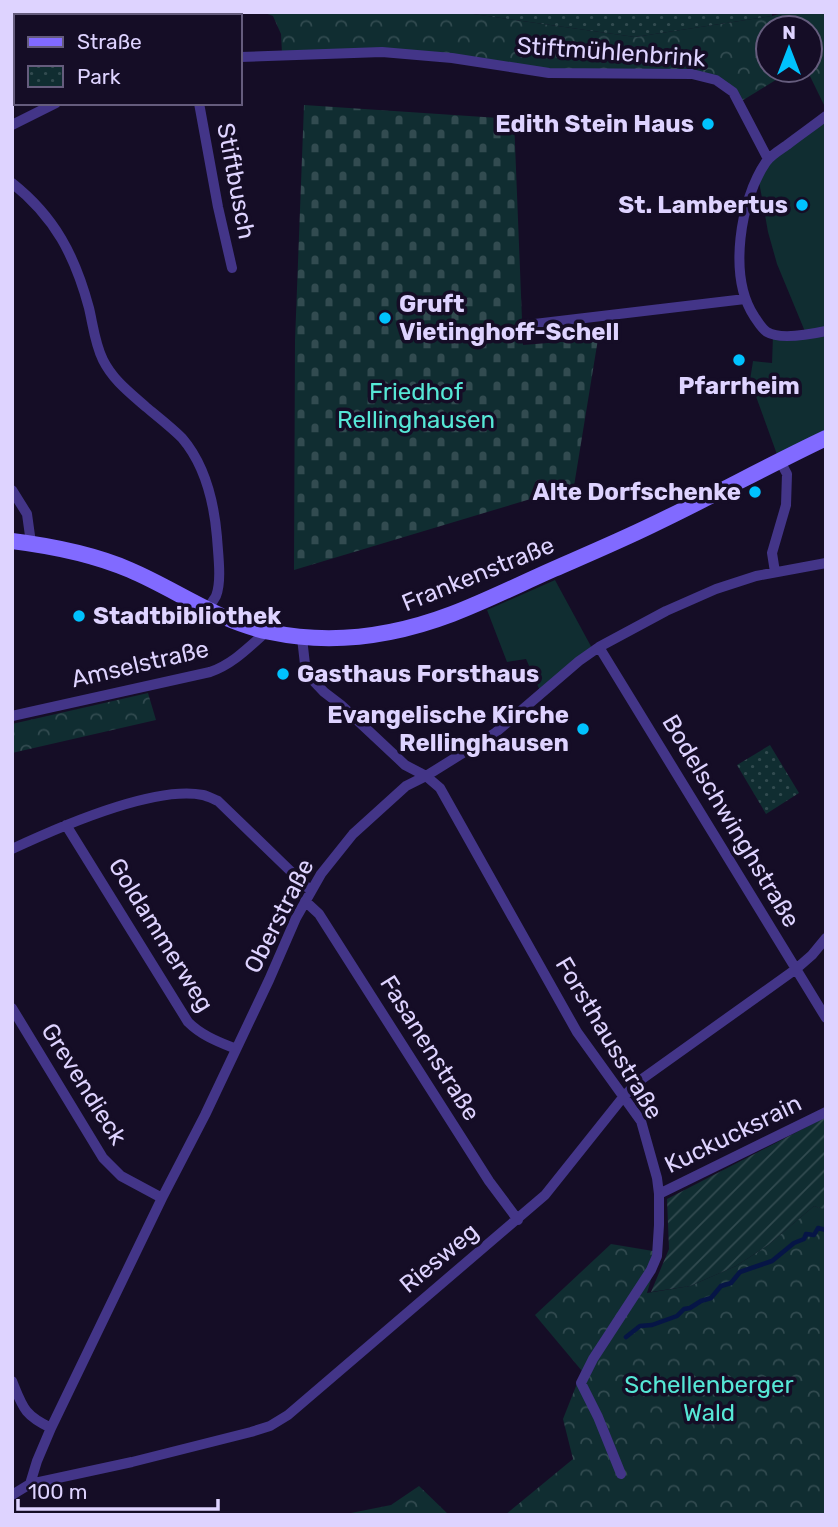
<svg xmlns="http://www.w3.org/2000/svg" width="838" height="1527" font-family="Rubik,sans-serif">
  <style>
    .grass { fill: #102d31 }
    .forest { fill: url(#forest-crowns) }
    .cemetery { fill: url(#cemetery-stones) }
    .park { fill: url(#park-dots) }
    .garden { fill: url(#garden-furrows) }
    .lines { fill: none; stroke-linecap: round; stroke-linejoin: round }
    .stream { stroke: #061546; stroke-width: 4.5 }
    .minor { stroke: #433588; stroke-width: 10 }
    .secondary { stroke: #816aff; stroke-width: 16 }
    .poi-dot { fill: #00c2fe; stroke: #150d26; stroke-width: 2.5 }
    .labels { text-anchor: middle; stroke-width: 7; stroke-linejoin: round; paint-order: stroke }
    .street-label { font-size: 24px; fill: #ded3ff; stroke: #150d26 }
    .poi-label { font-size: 24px; font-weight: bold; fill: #ded3ff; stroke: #150d26; text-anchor: end }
    .park-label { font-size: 24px; fill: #56e7d6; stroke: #150d26 }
  </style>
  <defs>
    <pattern id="forest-crowns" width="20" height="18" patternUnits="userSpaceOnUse" patternTransform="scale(1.75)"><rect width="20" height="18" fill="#102d31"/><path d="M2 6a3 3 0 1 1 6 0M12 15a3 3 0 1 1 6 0" fill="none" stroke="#324b50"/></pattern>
    <pattern id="cemetery-stones" width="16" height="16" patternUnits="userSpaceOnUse" patternTransform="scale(1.75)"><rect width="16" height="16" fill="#102d31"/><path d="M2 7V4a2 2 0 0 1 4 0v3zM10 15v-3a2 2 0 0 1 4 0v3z" fill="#324b50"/></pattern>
    <pattern id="park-dots" width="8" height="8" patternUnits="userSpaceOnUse" patternTransform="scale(1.75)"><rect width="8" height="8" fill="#102d31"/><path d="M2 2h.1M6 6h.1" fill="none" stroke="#324b50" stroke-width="1.8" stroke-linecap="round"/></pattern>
    <pattern id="garden-furrows" width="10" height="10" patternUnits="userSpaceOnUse" patternTransform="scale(1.75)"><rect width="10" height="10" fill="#102d31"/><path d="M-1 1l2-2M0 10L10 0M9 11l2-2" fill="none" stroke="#324b50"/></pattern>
  </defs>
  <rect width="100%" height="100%" fill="#150d26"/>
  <!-- grass -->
  <path class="grass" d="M826,117V437L779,460L750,380L753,361L772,363L773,335L806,334L777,264L768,232L758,176L768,159Z
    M555,580L593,650L541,693L526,659L507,662L487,610Z"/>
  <!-- forest -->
  <path class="forest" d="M262,12H459L635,37L772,16L786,12H826V109L807,70H810V28H768V70H792L740,102L718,79L550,73L454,58L282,53L281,34L273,16Z
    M148,693L156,720L12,753V724Z
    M814,1206L826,1210V1515H505L573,1459L563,1419L582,1371L535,1315L611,1244L659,1252L647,1293L690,1286L736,1266L768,1245Z
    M419,1486L449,1515H341L391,1505Z"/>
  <!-- cemetery -->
  <path class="cemetery" d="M304,105L514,119L523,345L598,339L574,486L294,570L295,341Z"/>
  <!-- park -->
  <path class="park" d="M459,12H772V16L635,37Z
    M770,745L799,793L766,814L737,765Z"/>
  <!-- garden -->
  <path class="garden" d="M826,1117V1210L814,1206L768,1245L736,1266L690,1286L651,1292L669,1249L667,1199Z"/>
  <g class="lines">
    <!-- stream -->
    <path class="stream" d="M626,1337L640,1326L652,1325L677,1316L684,1309L690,1308L701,1301L711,1298L721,1286L731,1283L740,1272L772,1261L794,1243L804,1239L806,1234L814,1235L818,1228L826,1230"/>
    <!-- minor -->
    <path class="minor" d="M240,57L382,52L452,58L549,73L692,74L716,80L733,92L768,159
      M199,103L218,207L232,268
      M826,116C813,126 800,135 787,145C780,150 771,155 766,162C740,200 728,276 754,316C758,322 762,329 767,332C780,340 812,334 826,331
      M12,125L56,103
      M12,183C55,217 75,256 89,308C93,325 95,344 103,360C113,380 129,392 146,407C158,417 171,427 182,438C206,466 214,502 217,537C218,554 222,581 216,596C213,601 210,605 208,610
      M526,325L745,299
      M12,490L27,514L31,543
      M775,572L772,553L786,505L787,474L780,461
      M302,638L306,673L324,692L341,705L405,765L426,776L440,788L577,1032L641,1121L657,1178L659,1194V1225L657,1256L651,1270L593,1359L581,1383L598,1417L621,1474
      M599,647L826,1018
      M12,716L210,672C233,664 249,647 266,632
      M66,825L188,1022C202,1036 219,1042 236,1049
      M12,849C57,828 154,785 203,795C208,796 213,799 218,801L310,890
      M305,901L319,914L489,1181L518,1220
      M12,1008L103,1158L121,1176L162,1198
      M659,1194L826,1112
      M12,1381C23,1408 24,1415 51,1428
      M30,1484L37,1461L51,1428L162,1198L205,1115L269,980L296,918L321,874L353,834L406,786L426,776L495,733L579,661L599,647L666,611L716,589L756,576L826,563
      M12,1495L30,1484L132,1462L251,1432L270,1426L288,1415L545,1195L624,1096L642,1079L796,969L812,955L826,938"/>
    <!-- secondary -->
    <path class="secondary" d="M12,541C52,546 93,554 130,570C177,590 219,622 270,632C331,645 394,636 452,614C486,601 520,584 554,569C586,555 619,541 650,526C709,498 767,466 826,438"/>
  </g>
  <!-- markers -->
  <g class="poi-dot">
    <circle cx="708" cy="124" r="7"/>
    <circle cx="802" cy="205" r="7"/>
    <circle cx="385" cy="318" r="7"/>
    <circle cx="739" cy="360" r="7"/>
    <circle cx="755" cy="492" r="7"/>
    <circle cx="79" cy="616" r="7"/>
    <circle cx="283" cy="674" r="7"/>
    <circle cx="583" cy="729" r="7"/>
  </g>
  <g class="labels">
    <!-- street labels -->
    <g class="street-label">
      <text transform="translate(611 52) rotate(4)" y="8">Stiftmühlenbrink</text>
      <text transform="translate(236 181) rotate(79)" y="8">Stiftbusch</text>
      <text transform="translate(478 574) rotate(-22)" y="8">Frankenstraße</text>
      <text transform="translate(140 664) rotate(-13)" y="8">Amselstraße</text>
      <text transform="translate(731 821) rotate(59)" y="8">Bodelschwinghstraße</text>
      <text transform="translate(279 916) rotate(-63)" y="8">Oberstraße</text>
      <text transform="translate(161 935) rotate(58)" y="8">Goldammerweg</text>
      <text transform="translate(609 1038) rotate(59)" y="8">Forsthausstraße</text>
      <text transform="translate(430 1048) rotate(58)" y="8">Fasanenstraße</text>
      <text transform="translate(84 1084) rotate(58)" y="8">Grevendieck</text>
      <text transform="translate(733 1134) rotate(-26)" y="8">Kuckucksrain</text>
      <text transform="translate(439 1258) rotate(-40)" y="8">Riesweg</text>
    </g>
    <!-- poi labels -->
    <g class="poi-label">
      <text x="694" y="132">Edith Stein Haus</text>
      <text x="788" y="213">St. Lambertus</text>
      <text x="399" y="312" text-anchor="start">Gruft<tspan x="399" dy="28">Vietinghoff-Schell</tspan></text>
      <text x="739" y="394" text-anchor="middle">Pfarrheim</text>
      <text x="741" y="500">Alte Dorfschenke</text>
      <text x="93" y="624" text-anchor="start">Stadtbibliothek</text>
      <text x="297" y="682" text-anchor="start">Gasthaus Forsthaus</text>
      <text x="569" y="723">Evangelische Kirche<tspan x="569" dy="28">Rellinghausen</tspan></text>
    </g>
    <!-- park labels -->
    <g class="park-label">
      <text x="416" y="400">Friedhof<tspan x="416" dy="28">Rellinghausen</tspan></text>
      <text x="709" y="1393">Schellenberger<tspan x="709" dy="28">Wald</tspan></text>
    </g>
  </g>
  <!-- border -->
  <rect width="838" height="1527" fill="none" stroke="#ded3ff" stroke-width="28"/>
  <!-- legend -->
  <rect x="14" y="14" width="228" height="91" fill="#150d26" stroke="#655c7d" stroke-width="2"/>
  <rect x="28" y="37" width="35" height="10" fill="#816aff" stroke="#655c7d" stroke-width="2"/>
  <text x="77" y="49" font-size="21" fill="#ded3ff">Straße</text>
  <rect x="28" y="66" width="35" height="21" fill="url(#park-dots)" stroke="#655c7d" stroke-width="2"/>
  <text x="77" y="84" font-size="21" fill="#ded3ff">Park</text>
  <!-- north arrow -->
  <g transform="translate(789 49)"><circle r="33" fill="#150d26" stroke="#655c7d" stroke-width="2"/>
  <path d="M0-5L12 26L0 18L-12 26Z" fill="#00c2fe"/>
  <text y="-10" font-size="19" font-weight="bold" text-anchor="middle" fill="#ded3ff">N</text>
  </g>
  <!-- scale -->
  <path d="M18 1499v10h200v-10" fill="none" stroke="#ded3ff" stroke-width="3.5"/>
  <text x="28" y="1499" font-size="21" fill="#ded3ff" stroke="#150d26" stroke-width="5" paint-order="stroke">100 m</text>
</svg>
